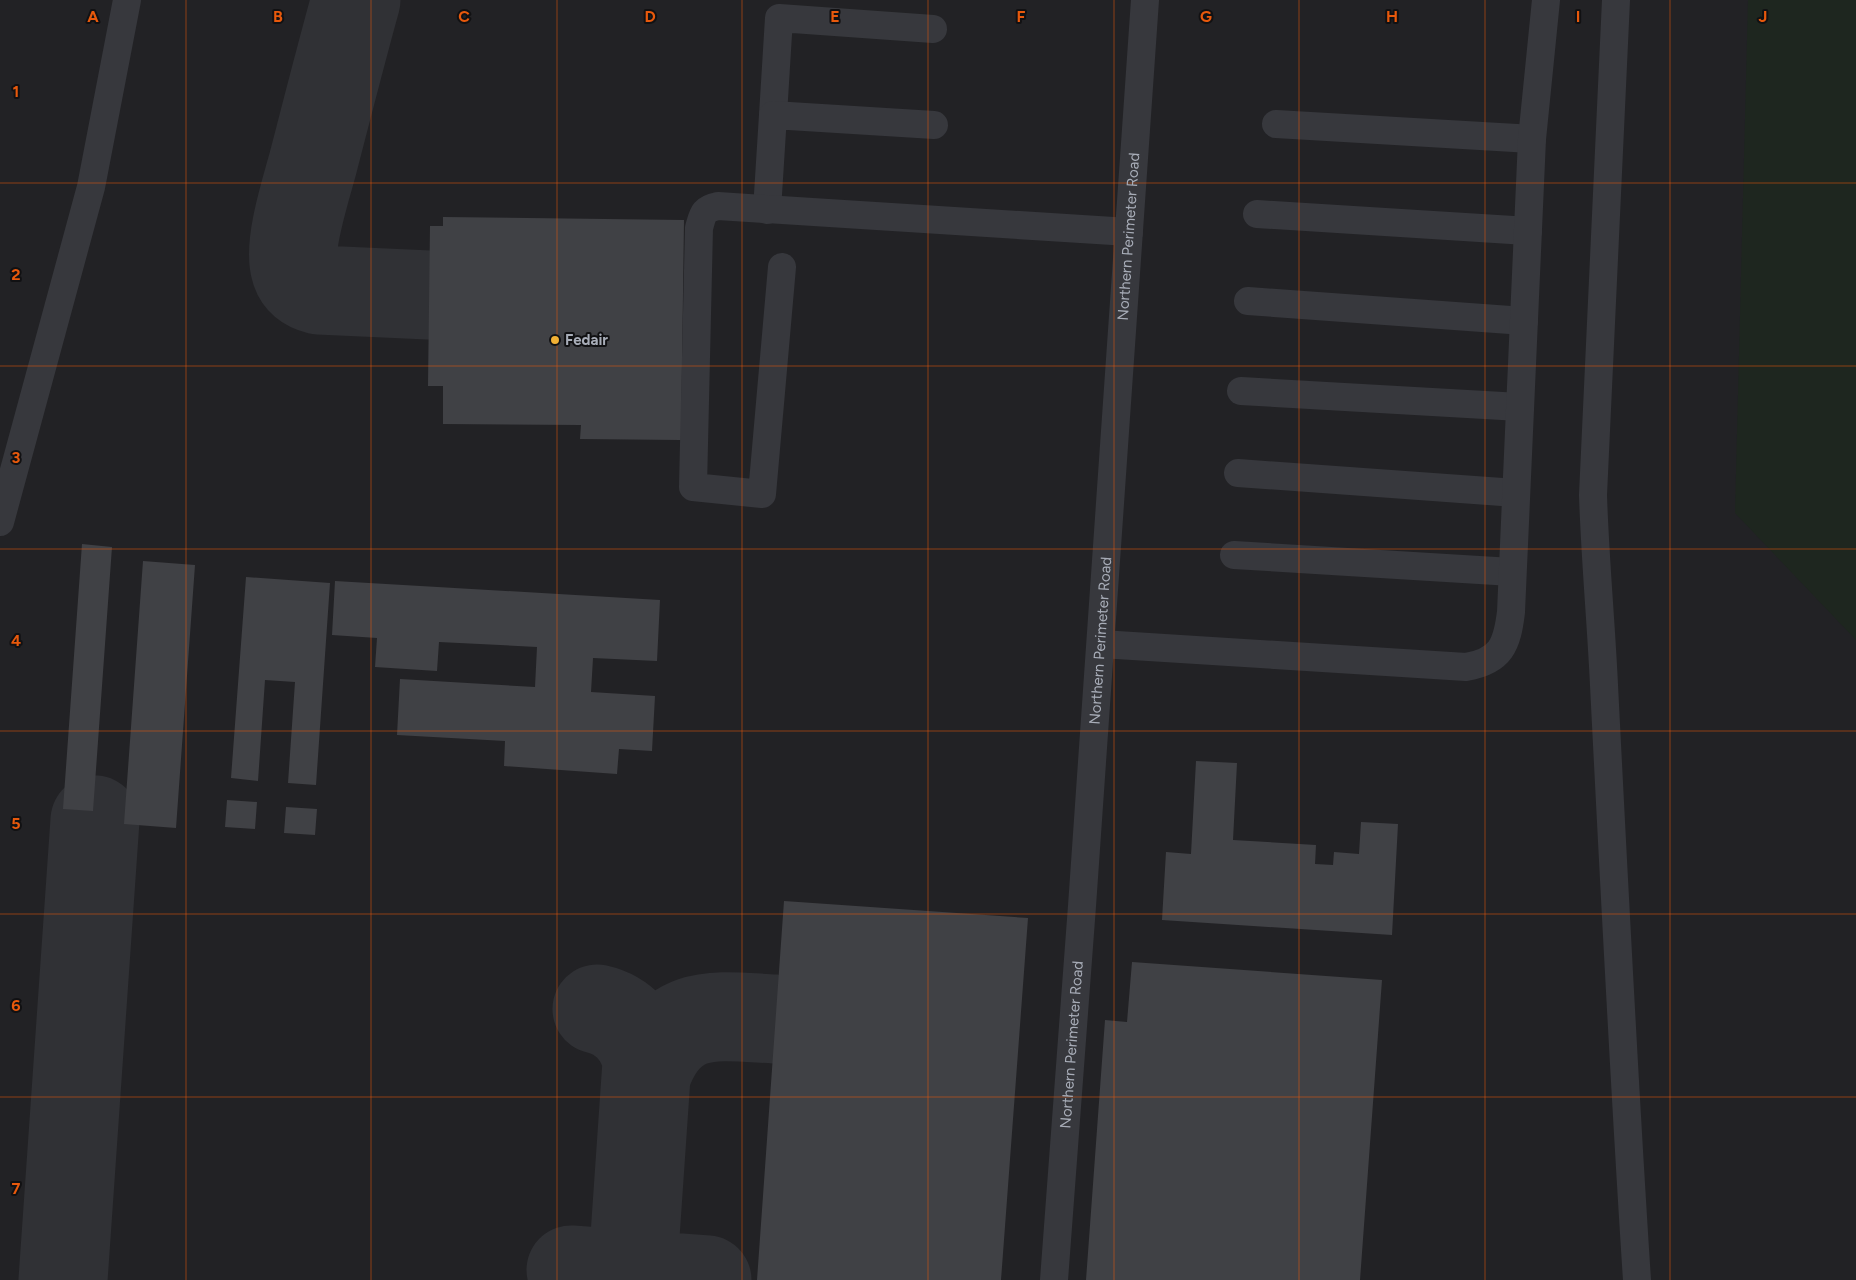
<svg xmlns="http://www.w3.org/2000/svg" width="1856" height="1280" font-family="Figtree,sans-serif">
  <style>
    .built { fill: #222225 }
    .green { fill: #1e261f }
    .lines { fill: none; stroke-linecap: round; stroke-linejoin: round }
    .taxiway { stroke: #303135; stroke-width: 89 }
    .building { fill: #404145 }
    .minor { stroke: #37383d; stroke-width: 28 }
    .grid { fill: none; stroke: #e8590c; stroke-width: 1; stroke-opacity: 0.55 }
    .poi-dot { fill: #f2b134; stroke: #111113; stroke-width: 2 }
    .labels { text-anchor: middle; stroke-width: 4; stroke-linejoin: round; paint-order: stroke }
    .street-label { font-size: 15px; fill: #a8adb8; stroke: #111113 }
    .poi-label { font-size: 15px; font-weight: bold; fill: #a8adb8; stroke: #111113; text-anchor: start }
    .grid-label { font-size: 16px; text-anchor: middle; font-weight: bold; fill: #e8590c; stroke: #111113; stroke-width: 4; stroke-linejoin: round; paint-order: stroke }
  </style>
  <rect width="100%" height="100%" fill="#161618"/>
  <!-- built -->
  <path class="built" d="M0,0H1856V1280H0Z"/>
  <!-- green -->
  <path class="green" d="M1748,0H1856V640L1735,513Z"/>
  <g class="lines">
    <!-- taxiway -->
    <path class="taxiway" d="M356,0C341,54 327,109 313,163C306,189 288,244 295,268C298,281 307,287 319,290L429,295
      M597,1009C624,1015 642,1036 647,1062L632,1280
      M647,1073C672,1006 716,1016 775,1019
      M571,1270L707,1280
      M63,1280L95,820"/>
  </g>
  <!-- building -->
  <path class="building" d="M443,217L684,220L681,440L580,439L581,425L443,424V386H428L430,226H443Z
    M82,544L112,547L93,811L63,809Z
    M143,561L195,565L176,828L124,824Z
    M246,577L330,583L316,785L288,783L295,682L265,680L258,781L231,778Z
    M335,581L660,600L657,661L593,658L591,692L655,696L652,751L619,749L617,774L504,766L505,741L397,735L400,679L535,687L537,647L439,642L437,671L375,667L377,638L332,635Z
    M1196,761L1237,763L1233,840L1316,845L1315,864L1333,865L1334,852L1359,854L1361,822L1398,824L1392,935L1162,920L1166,852L1191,854Z
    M227,800L257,802L255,829L225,827Z
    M286,807L317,809L315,835L284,833Z
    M784,901L1028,918L1001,1280H757Z
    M1132,962L1382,980L1360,1280H1086L1105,1020L1127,1022Z"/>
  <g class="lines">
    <!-- minor -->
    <g class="minor">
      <path d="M1616,0L1593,495C1595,559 1601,621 1604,685C1614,883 1624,1082 1637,1280"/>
      <path d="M773,115L779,18L933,29"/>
      <path d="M1276,124L1532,139"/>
      <path d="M767,210L773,115L934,125"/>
      <path d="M1257,214L1528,231"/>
      <path d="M782,267L762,494L693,487L699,228C703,214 703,209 718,206L1129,232"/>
      <path d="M1248,301L1524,321"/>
      <path d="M1241,391L1520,407"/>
      <path d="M1238,473L1516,493"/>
      <path d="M0,522L91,187L127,0"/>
      <path d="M1234,555L1512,572"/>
      <path d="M1101,644L1466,667C1501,661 1507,645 1511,612L1532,139L1546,0"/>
      <path id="s1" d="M1054,1280L1082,906L1145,0"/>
    </g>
  </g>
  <!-- grid -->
  <path class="grid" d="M186,0V1280M371,0V1280M557,0V1280M742,0V1280M928,0V1280M1114,0V1280M1299,0V1280M1485,0V1280M1670,0V1280M0,183H1856M0,366H1856M0,549H1856M0,731H1856M0,914H1856M0,1097H1856"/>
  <!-- markers -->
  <circle class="poi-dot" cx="555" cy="340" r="5"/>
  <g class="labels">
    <!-- street labels -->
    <g class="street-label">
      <text dy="5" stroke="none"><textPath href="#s1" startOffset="1046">Northern Perimeter Road</textPath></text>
      <text dy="5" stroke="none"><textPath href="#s1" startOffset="641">Northern Perimeter Road</textPath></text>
      <text dy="5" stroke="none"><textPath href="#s1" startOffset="236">Northern Perimeter Road</textPath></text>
    </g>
    <!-- poi labels -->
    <g class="poi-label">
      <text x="565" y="345">Fedair</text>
    </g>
  </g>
  <g class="grid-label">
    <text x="93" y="22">A</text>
    <text x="278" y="22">B</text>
    <text x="464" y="22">C</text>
    <text x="650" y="22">D</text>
    <text x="835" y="22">E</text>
    <text x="1021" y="22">F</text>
    <text x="1206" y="22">G</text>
    <text x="1392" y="22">H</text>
    <text x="1578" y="22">I</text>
    <text x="1763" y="22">J</text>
    <text x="16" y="97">1</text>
    <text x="16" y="280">2</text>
    <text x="16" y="463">3</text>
    <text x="16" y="646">4</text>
    <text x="16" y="829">5</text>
    <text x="16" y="1011">6</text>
    <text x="16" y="1194">7</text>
  </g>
</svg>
